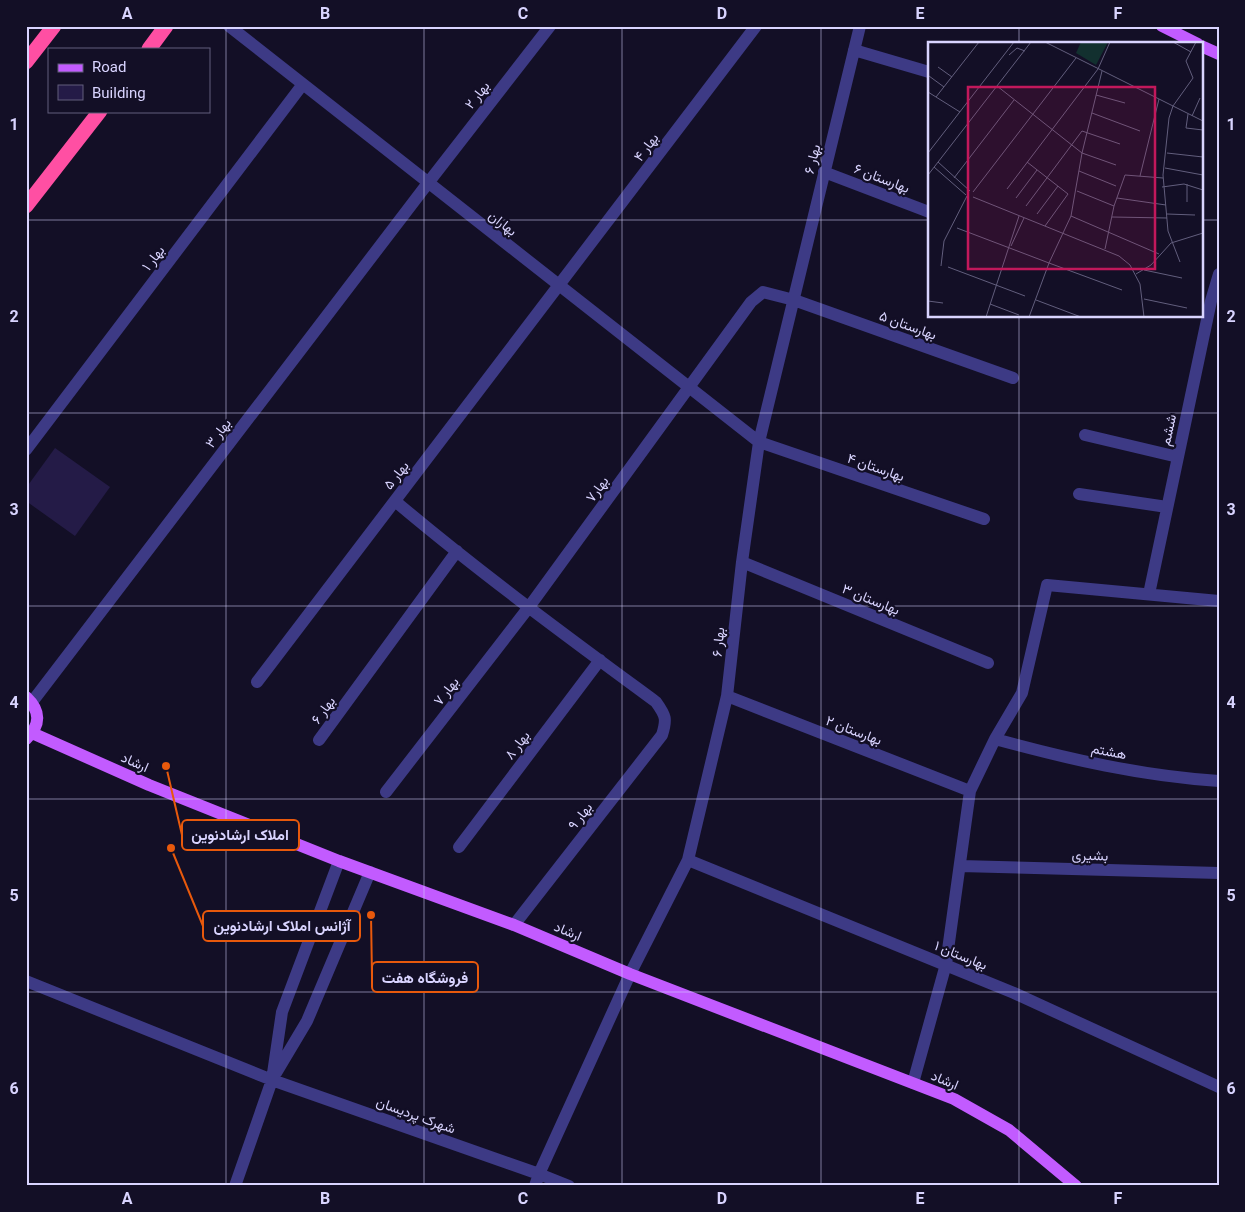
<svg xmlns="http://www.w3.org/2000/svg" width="1245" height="1212" font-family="Roboto,Vazirmatn,sans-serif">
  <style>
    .building { fill: #241b47 }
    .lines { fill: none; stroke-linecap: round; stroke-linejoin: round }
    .minor { stroke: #3d3a85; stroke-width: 12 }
    .major { stroke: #c25bff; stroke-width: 12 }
    .highway { stroke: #ff4fa3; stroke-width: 15 }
    .grid { fill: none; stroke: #d9d4ff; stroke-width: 1; stroke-opacity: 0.55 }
    .labels { text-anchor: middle; stroke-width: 4.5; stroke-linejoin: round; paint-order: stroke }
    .street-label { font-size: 14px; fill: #d9d4ff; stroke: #130f26 }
    .inset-road { fill: none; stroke: #625e7d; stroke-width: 1 }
    .view { fill: #c2185b; fill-opacity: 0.15; stroke: #c2185b; stroke-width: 2.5 }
    .inset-edge { fill: none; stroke: #d9d4ff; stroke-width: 2.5 }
    .leader { fill: none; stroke: #e8590c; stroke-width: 2 }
    .callout-dot { fill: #e8590c; stroke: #130f26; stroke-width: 2 }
    .callout { fill: #130f26; stroke: #e8590c; stroke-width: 2 }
    .callout-label { font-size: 15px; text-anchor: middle; font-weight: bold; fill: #d9d4ff }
    .neatline { fill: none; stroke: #d9d4ff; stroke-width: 2 }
    .grid-label { font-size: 16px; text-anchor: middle; font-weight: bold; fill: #d9d4ff }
  </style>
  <rect width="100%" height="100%" fill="#130f26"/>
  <!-- building -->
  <path class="building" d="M55,448L110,487L75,536L26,501V488Z"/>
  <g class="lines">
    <!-- minor -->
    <path class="minor" d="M229,26L759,442L984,519
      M854,50L929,72
      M824,172L929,212
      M1085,435L1178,457
      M26,450L303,84
      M1079,494L1167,507
      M395,501C479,572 568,637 656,702C666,716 667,719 662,735L514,925
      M742,562L988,663
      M1149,594L1211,301L1219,274
      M257,682L756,26
      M727,696L970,791
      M32,702L428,183L550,26
      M995,739C1068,759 1142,776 1219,781
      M319,740L457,551
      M386,792L529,607L751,302L763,292L794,300L1013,378
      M459,847L600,660
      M688,860L1014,993L1219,1087
      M960,866L1219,873
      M26,981L272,1080L539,1174L535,1186
      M276,1073L307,1021L370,872
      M913,1083L946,964L970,791L995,739L1022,693L1047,585L1219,601
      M235,1186L272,1080L282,1012L339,861
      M569,1186L539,1174L630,974L688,860L727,696L742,562L759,442L860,26"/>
    <!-- major -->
    <path class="major" d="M1162,26L1198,44
      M1201,46L1219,54
      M26,697C41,711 41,725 26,739
      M32,733L149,785L339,861L514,925L630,974L954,1099L1009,1130L1076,1186"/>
    <!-- highway -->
    <path class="highway" d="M149,49L166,26
      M26,62L54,26
      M26,206L100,111"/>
  </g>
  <!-- grid -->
  <path class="grid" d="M226,26V1186M424,26V1186M622,26V1186M821,26V1186M1019,26V44M26,220H929M1201,220H1219M1019,316V1186M26,413H1219M26,606H1219M26,799H1219M26,992H1219"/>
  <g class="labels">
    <!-- street labels -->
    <g class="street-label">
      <text transform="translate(477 95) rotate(-52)" y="5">بهار ۲</text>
      <text transform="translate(646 147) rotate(-53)" y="5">بهار ۴</text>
      <text transform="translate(812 159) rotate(-76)" y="5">بهار ۶</text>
      <text transform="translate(882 178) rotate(21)" y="5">بهارستان ۶</text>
      <text transform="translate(503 223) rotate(38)" y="5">بهاران</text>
      <text transform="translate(153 258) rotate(-53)" y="5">بهار ۱</text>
      <text transform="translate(908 325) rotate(20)" y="5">بهارستان ۵</text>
      <text transform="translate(1168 430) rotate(-78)" y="5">ششم</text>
      <text transform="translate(218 433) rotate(-53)" y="5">بهار ۳</text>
      <text transform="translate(876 467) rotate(19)" y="5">بهارستان ۴</text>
      <text transform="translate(396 475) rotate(-52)" y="5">بهار ۵</text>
      <text transform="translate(597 489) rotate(-54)" y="5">بهار۷</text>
      <text transform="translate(871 599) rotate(22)" y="5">بهارستان ۳</text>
      <text transform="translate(718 642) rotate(-84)" y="5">بهار ۶</text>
      <text transform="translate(446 691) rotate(-52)" y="5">بهار ۷</text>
      <text transform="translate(323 710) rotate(-54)" y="5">بهار ۶</text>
      <text transform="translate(854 730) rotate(21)" y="5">بهارستان ۲</text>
      <text transform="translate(517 745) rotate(-53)" y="5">بهار ۸</text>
      <text transform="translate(1109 751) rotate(11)" y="5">هشتم</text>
      <text transform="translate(135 762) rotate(24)" y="5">ارشاد</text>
      <text transform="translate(580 816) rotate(-52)" y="5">بهار ۹</text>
      <text transform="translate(1090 855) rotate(2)" y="5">بشیری</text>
      <text transform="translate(568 931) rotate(23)" y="5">ارشاد</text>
      <text transform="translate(961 955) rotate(22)" y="5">بهارستان ۱</text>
      <text transform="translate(945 1080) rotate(23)" y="5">ارشاد</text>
      <text transform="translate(416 1115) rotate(20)" y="5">شهرک پردیسان</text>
    </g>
  </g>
  <!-- overview -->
  <g transform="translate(928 42)">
    <rect width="275" height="275" fill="#130f26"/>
    <path d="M153,0H180L168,23L148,11Z" fill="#12302f"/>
    <path class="inset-road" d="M117,0L275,79M245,0L263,10M81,13L89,6L97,9M10,25L24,35M174,29L154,111L143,174L121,221L194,248M1,34L16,45M69,44L154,111L188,123M0,50L32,70M168,53L197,61M8,55L51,0M164,71L212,89M260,72L258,86L275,88M264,74L272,56M0,111L86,0M239,111L275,115M10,120L42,149M99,120L140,152L117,184M6,125L38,153M237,126L275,133M151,129L188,144M0,133L103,0M212,134L231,57M26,136L86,58M234,145L256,142L275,148M79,147L170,27L182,0M149,149L186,164M45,150L148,16M45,155L191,214L202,223L212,242L216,275M88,156L109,128M189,156L238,163M259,160V142M98,164L154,89L192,102M109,172L130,144M239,172L267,173M143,174L231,212M184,175L239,176M29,186L121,221L101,275M275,193V209M83,204L96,176M177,207L186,164L197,133L235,136M252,220L240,189L235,133L241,76L245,64L265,36L258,19L268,0M13,224L16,199L39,154M20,225L97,254M216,228L254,236M208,232L223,223L243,201L275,191M216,257L259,266M108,258L153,275M0,259L15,261M62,262L91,273M58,275L91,174"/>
    <path class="view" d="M40,45H227V227H40Z"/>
    <rect width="275" height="275" class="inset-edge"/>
  </g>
  <!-- callouts -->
  <path class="leader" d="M166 766L182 835M171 848L203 926M371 915L372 977"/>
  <g class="callout-dot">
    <circle cx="166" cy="766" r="5"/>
    <circle cx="171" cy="848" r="5"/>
    <circle cx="371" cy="915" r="5"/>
  </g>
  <g class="callout">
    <rect x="182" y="820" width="117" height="30" rx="5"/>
    <rect x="203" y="911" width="157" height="30" rx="5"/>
    <rect x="372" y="962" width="106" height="30" rx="5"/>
  </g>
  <g class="callout-label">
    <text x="240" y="840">املاک ارشادنوین</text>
    <text x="282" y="931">آژانس املاک ارشادنوین</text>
    <text x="425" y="983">فروشگاه هفت</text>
  </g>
  <!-- border -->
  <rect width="1245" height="1212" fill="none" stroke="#130f26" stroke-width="55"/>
  <!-- legend -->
  <rect x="48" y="48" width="162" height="65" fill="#130f26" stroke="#625e7d"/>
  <rect x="58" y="64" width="25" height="8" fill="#c25bff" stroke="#625e7d"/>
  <text x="92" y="72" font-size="15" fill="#d9d4ff">Road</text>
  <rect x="58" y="85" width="25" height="15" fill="#241b47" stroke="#625e7d"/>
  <text x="92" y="98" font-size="15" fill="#d9d4ff">Building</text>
  <rect x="28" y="28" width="1190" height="1156" class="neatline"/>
  <g class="grid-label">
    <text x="127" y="19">A</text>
    <text x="325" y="19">B</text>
    <text x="523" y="19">C</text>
    <text x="722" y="19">D</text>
    <text x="920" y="19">E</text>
    <text x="1118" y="19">F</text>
    <text x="14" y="130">1</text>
    <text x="1231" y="130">1</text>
    <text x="14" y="322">2</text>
    <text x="1231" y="322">2</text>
    <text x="14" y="515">3</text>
    <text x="1231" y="515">3</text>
    <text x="14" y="708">4</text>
    <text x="1231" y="708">4</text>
    <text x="14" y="901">5</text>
    <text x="1231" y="901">5</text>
    <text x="14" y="1094">6</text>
    <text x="1231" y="1094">6</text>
    <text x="127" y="1204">A</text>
    <text x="325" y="1204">B</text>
    <text x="523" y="1204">C</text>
    <text x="722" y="1204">D</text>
    <text x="920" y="1204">E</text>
    <text x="1118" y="1204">F</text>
  </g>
</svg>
